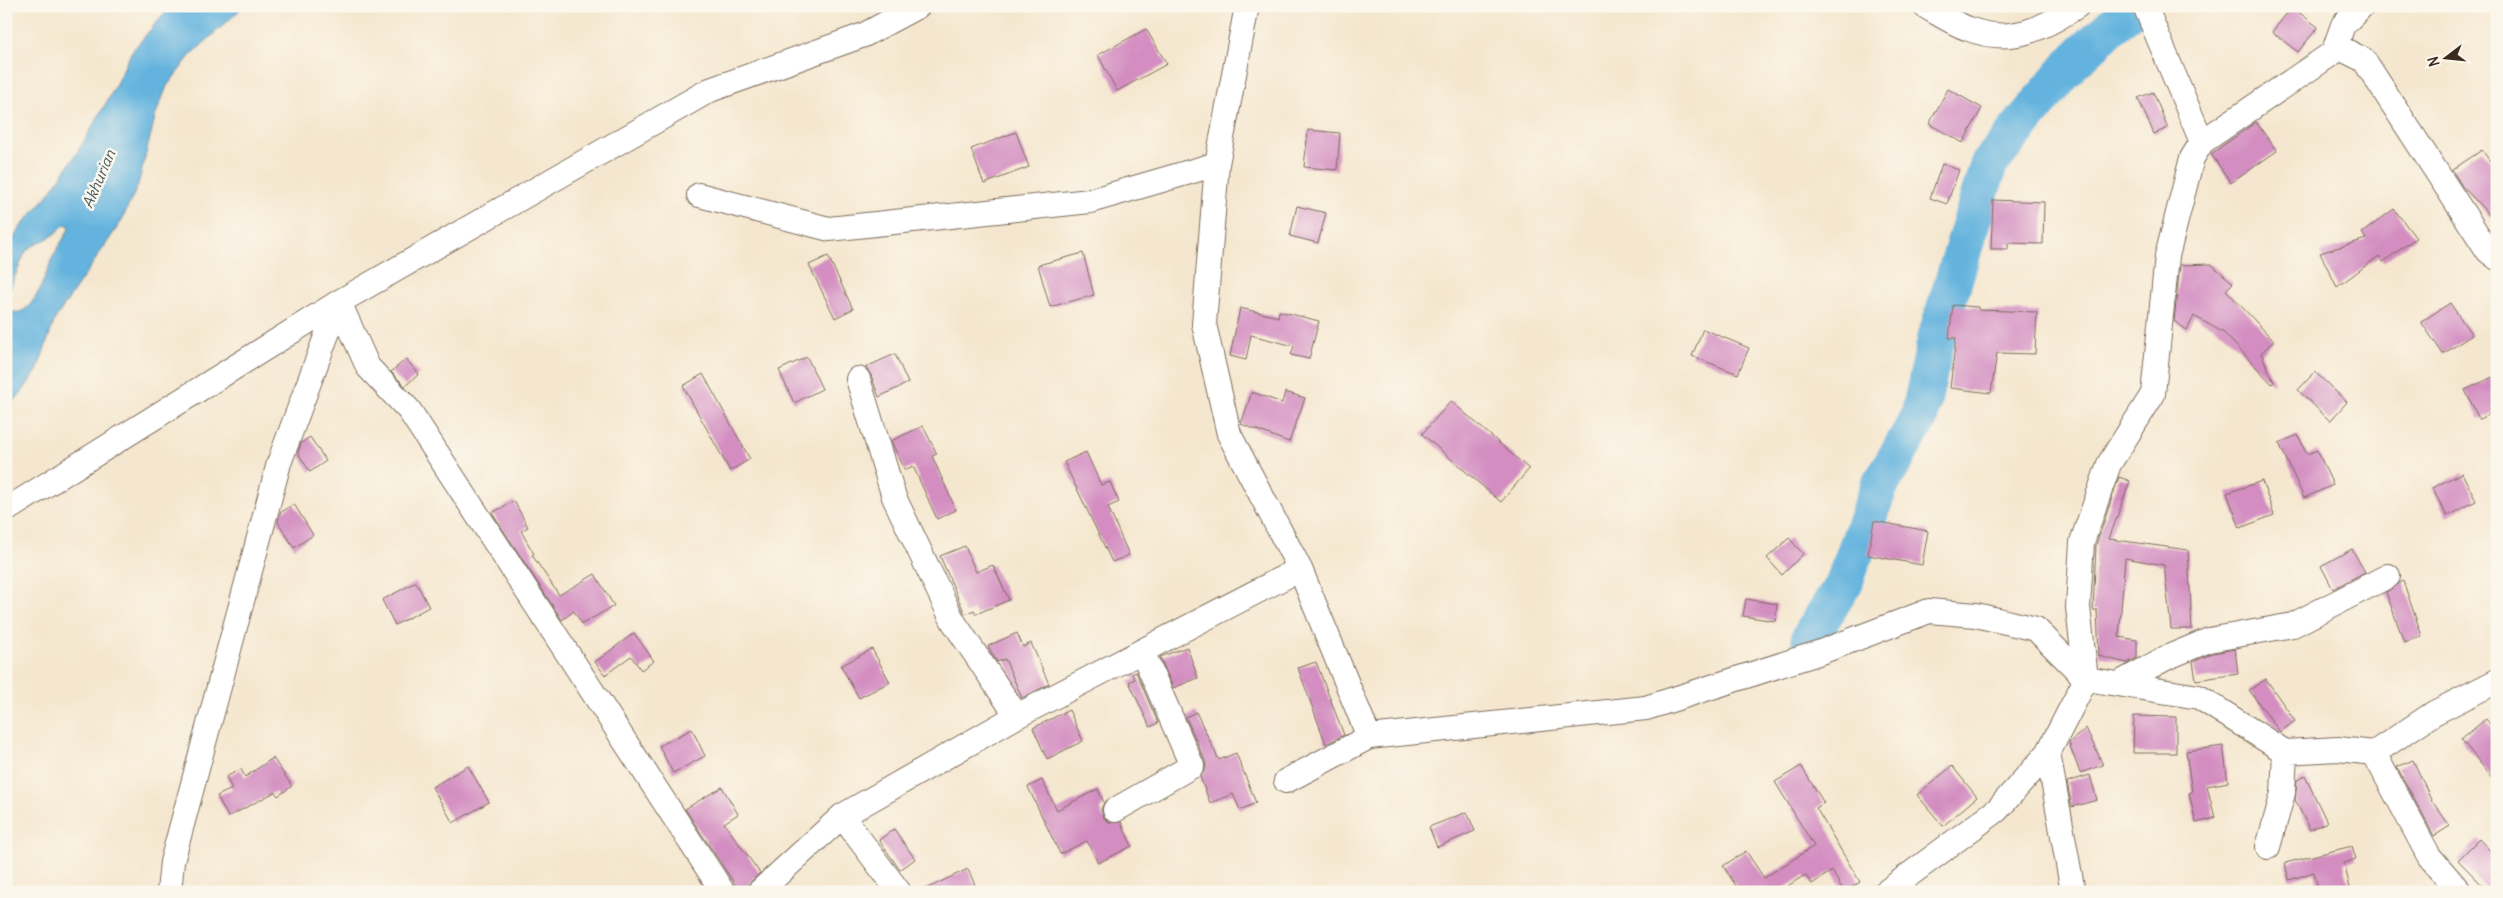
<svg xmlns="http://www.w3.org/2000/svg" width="2503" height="898" font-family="Delius,sans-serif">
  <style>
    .water { fill: #63b3de; stroke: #4f6e7e }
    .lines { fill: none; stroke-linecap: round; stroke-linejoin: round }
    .river { stroke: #63b3de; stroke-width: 38 }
    .building { fill: #d38dc1 }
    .minor-casing { stroke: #7c6c5c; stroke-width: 26 }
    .minor { stroke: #fff; stroke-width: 24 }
    .labels { text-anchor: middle; stroke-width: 5; stroke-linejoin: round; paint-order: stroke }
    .water-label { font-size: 15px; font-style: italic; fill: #495a61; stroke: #fbf7ec }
  </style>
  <rect width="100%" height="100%" fill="#fbf7ec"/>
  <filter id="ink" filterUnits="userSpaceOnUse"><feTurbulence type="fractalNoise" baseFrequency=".02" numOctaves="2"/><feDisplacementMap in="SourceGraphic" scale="10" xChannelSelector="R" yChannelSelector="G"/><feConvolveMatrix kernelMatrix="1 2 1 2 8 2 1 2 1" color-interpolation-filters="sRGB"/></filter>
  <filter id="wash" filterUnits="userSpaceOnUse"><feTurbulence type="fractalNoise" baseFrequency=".0096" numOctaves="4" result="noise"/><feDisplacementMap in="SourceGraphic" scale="20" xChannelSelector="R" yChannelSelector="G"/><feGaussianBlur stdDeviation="1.12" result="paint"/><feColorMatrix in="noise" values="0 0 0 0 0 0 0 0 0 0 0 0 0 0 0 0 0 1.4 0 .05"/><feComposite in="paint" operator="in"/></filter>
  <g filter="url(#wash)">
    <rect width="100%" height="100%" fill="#f5e7cf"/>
    <!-- water -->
    <path class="water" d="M171,6H244L190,56L167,86L156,114L138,185L121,222L55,319L37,371L22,392L6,409V308C31,328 46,272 53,257C58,246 66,237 70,226L65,224L54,235L31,247L25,253L6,298V249L22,225L49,194L77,153L110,96L132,51Z"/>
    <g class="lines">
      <!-- river -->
      <path class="river" d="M1810,637L1844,583L1879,487L1919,418L1937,335L1989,164L2071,64L2128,11"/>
    </g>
    <g id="blocks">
      <!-- building -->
      <path class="building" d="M2292,7L2318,27L2298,52L2272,32Z
        M1146,29L1167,64L1117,91L1098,55Z
        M1948,89L1982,108L1963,143L1929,124Z
        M2153,92L2168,128L2154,134L2138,98Z
        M2256,122L2277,151L2231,183L2211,154Z
        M1308,130L1340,133L1337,170L1304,167Z
        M1016,132L1029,167L984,184L971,149Z
        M2482,150L2497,171V223L2462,186L2452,170Z
        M1942,164L1959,170L1947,204L1930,198Z
        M1993,200L2044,202L2043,244L2008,243V249H1991Z
        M1297,206L1326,213L1318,243L1290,236Z
        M2394,209L2416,238L2383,262L2379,256L2337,287L2320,253L2366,239L2362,233Z
        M1083,253L1094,295L1050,307L1038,265Z
        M828,256L853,309L835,318L809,265Z
        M2211,264L2233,283L2226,290L2274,341L2261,353L2274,382L2272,384L2224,333L2194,316L2187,330L2174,321L2180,265Z
        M2450,303L2472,335L2443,354L2421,322Z
        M1953,305L1978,307V310L2037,312L2035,354L1997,353L1991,393L1950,388L1956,338H1949Z
        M1240,308L1278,317L1279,311L1319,321L1309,359L1291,355L1294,346L1251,335L1246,360L1230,356Z
        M1703,329L1749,348L1738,374L1692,356Z
        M895,354L908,383L879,397L871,375L866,367Z
        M807,357L822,389L794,403L779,370Z
        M406,359L419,374L405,386L391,372Z
        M2315,372L2347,402L2330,421L2298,390Z
        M703,374L750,459L730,471L683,386Z
        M2497,375V411L2479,419L2465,390Z
        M1252,392L1282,403L1285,392L1305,398L1289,442L1241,424Z
        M1451,401L1529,469L1501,502L1422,434Z
        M923,426L937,454L932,456L956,510L937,519L913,466L905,470L891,441Z
        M2298,435L2307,454L2317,450L2333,485L2304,498L2279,443Z
        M310,437L326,461L310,472L298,453L301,443Z
        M1086,452L1101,485L1110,482L1119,502L1108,507L1129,555L1112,562L1064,462Z
        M2462,473L2476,501L2447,516L2432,488Z
        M2119,477L2130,481L2109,539L2188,550L2192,629H2171L2164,565L2125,558L2119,637L2137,640V658L2127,663L2099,656L2097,610H2093L2096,545Z
        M2262,481L2274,515L2240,528L2227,493Z
        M514,501L528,527L521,531L534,554L532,555L559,595L595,574L614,606L582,624L574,611L562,620L492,513Z
        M294,504L313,535L294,548L278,522L280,513Z
        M1874,521L1928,531L1922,565L1868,555Z
        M1789,538L1803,554L1782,575L1767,558Z
        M965,546L976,572L993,565L1009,600L976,614L974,610L965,614L940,556Z
        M2352,549L2365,572L2333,589L2321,566Z
        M2403,581L2422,636L2404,642L2386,592Z
        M416,582L429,607L395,625L382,600Z
        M1746,599L1777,604L1775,621L1743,616Z
        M634,633L654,661L641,670L631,656L605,675L595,662Z
        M1017,633L1023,647L1031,643L1049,684L1022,698L1005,659L997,662L988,646Z
        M1187,647L1198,678L1173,688L1160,657Z
        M872,649L890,682L859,698L841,666Z
        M2235,649L2238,674L2196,680L2193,662L2213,653Z
        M1316,662L1344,735L1326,744L1298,668Z
        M1136,672L1158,723L1150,727L1129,682L1135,679L1132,674Z
        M2266,679L2295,721L2280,732L2249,690Z
        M1069,710L1083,741L1047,759L1033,728Z
        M1196,712L1219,760L1236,753L1256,803L1240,810L1233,794L1210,803L1200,777L1206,768L1205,761L1186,717Z
        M2134,716L2176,717V753H2133Z
        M2486,719L2497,733V784L2461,739Z
        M2086,728L2103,765L2080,773L2069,743Z
        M692,729L705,756L673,773L659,746Z
        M2223,746L2228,782L2207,786L2215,818L2196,823L2189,793L2192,792L2186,751Z
        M273,758L292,786L278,796L275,792L228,817L217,796L232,789L226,777L241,769L245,777Z
        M2413,760L2432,801L2450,826L2434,836L2397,767Z
        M468,766L489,802L453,823L432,787Z
        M1801,766L1824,803L1816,808L1860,882L1844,892L1832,871L1812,884L1805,875L1778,892H1740L1723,866L1746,851L1764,878L1814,846L1775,782Z
        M1952,766L1977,797L1943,826L1917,795Z
        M2090,775L2097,800L2072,807L2067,782Z
        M2305,776L2327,822L2310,830L2295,800L2297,780Z
        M1042,780L1057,810L1098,789L1104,803L1101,809L1103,817L1109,822H1121L1132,846L1098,863L1087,841L1060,854L1028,787Z
        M722,787L738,814L724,823L760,873L740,892L685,809Z
        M1467,812L1475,831L1437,847L1429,827Z
        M894,829L915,859L900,870L879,840Z
        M2479,839L2497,858V878L2486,889L2458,860Z
        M2352,846L2356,859L2344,863L2351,892H2319L2314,872L2289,880L2285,863Z
        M968,869L978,892H919Z"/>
    </g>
  </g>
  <g filter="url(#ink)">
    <use href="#blocks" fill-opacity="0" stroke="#7c6c5c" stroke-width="1"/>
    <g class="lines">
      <defs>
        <path id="minor" d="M1925,6C1939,14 1954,24 1969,29C2010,45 2043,29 2077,6
          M2145,6L2202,142
          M2333,53L2343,25L2362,6
          M699,195L829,229L1090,201L1217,164
          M339,302L368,367L409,410L723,892
          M858,379L894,497L953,621L1017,716
          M6,510L339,302L710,90L864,35L918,6
          M1300,569L1369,737L1646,708L1818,653L1929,611L1976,615L2036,629L2086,679L2199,697L2285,752L2338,749L2374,753L2434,713L2497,681
          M2118,684L2166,658L2209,640L2293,625L2388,576
          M2374,753L2429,856L2460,892
          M1286,781L1369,737
          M1115,810L1192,766L1142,651
          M842,816L899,892
          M2268,847L2283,793L2285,752
          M169,892L172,862L279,463L339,302
          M759,892L842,816L1017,716L1300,569L1229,434L1204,324L1217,164L1247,6
          M1886,892L1997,810L2048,753
          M2073,892L2048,753L2086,679L2078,607L2082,542L2109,464L2153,394L2167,256L2192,158L2202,142L2340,48L2364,60L2488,251L2497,258"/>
      </defs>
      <!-- minor casing -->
      <use href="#minor" class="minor-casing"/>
      <!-- minor -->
      <use href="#minor" class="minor"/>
    </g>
  </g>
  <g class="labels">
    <!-- water labels -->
    <g class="water-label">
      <text transform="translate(99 179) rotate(-67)" y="5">Akhurian</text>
    </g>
  </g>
  <!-- margin -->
  <rect width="2503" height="898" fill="none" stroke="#fbf7ec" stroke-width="25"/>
  <!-- north arrow -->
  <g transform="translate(2446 58) rotate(254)" stroke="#fbf7ec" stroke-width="4" paint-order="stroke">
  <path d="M0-4L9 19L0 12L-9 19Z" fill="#3b2a1e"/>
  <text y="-8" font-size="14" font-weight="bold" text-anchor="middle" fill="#3b2a1e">N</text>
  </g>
</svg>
